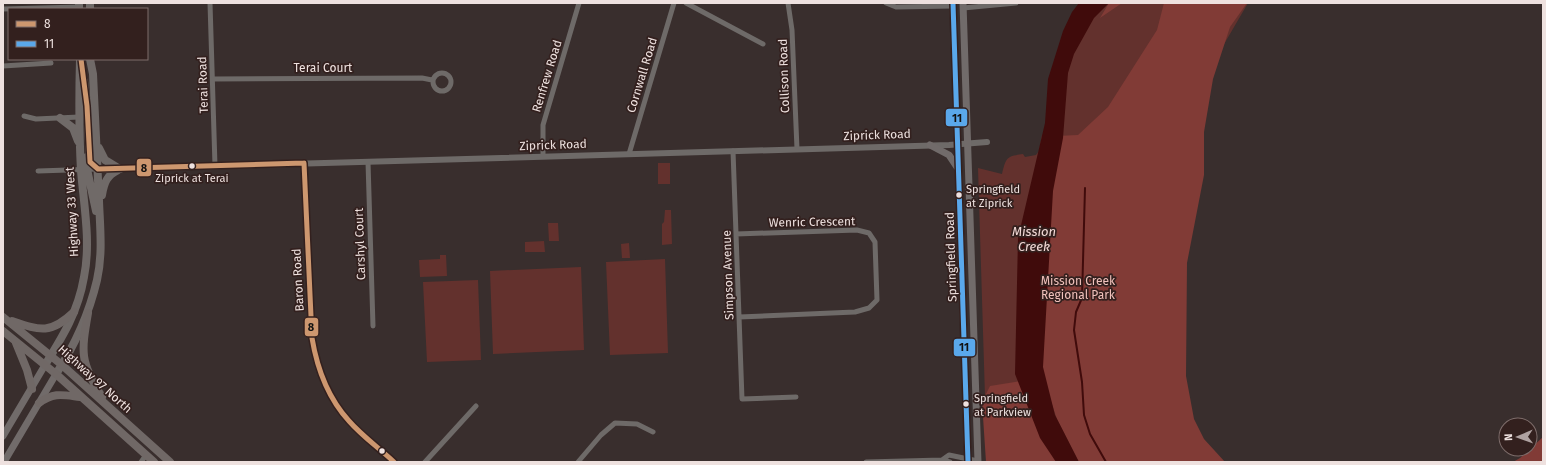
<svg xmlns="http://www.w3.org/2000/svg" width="1546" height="465" font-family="'Fira Sans',sans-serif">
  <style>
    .green { fill: #63312d }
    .forest { fill: #813b36 }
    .water { fill: #400b0b }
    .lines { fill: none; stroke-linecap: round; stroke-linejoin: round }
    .stream { stroke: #400b0b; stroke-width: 2 }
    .minor { stroke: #6e6a68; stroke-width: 5 }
    .tertiary { stroke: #6e6a68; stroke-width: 6 }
    .secondary { stroke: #716b6a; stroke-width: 7 }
    .primary { stroke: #706a68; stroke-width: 8 }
    .trunk { stroke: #706866; stroke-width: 8 }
    .bus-1-casing { stroke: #33201e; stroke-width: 8 }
    .bus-2-casing { stroke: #33201e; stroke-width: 8 }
    .bus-1 { stroke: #cd976f; stroke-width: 5 }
    .bus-2 { stroke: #5aa8eb; stroke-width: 5 }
    .bus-dot { fill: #eee1df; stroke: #33201e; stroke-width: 1.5 }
    .labels { text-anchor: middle; stroke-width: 3.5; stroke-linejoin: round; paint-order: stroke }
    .bus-label { font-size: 11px; fill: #eee1df; stroke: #33201e; text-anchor: start }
    .street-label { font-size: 12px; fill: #eee1df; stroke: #33201e }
    .park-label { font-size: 12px; fill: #f0c1bb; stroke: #33201e }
    .water-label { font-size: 13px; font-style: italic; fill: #f3dad7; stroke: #33201e }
    .line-badge { stroke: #33201e; stroke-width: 1.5 }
    .pale-badge-label { font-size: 11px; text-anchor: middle; font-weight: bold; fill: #111 }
  </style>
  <rect width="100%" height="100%" fill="#392e2d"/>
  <!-- green -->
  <path class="green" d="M1101,3H1248L1202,82L1169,343L1200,462H987L978,168L1002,174C1006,158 1006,156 1023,154L1025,157L1036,155L1039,151L1042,135L1053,134L1070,60Z
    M658,163H670V184H658Z
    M665,210H671L672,244L662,245V224L664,222Z
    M548,223H558L559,241H549Z
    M544,241L545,252H525V242Z
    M629,243L630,258H622L621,244Z
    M440,255H446L447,276L420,277L419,260L440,259Z
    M665,259L668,353L610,355L606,262Z
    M581,267L584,350L493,354L490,271Z
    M478,280L481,360L427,362L423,282Z"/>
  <!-- forest -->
  <path class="forest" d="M1109,3H1122L1100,18Z
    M1164,3H1247L1230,27L1213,79L1204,132V175L1187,263L1186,376L1194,419L1204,439L1225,462H1079L1057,419L1040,369L1056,136L1078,135L1108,107L1157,30Z
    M1021,381L1038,428L1056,462H986L982,402L990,386Z
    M1543,437V462H1513L1520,458Z"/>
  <!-- water -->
  <path class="water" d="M1079,3H1109L1094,18L1074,54L1068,73L1063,138L1053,191L1043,367L1055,415L1079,462H1056L1040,438L1015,374L1018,238L1045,123L1048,79L1063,31L1072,12Z"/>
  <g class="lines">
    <!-- stream -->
    <path class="stream" d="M1085,188L1082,298L1076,312L1074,330L1082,382L1084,415L1090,434L1106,462"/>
    <!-- minor -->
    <path class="minor" d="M210,3L215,166
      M686,3L763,44
      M788,3L792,30L797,149
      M886,3L896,7L953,6
      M963,8L1016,3
      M3,9L79,7
      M3,66L51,63
      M433 82a9 9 0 1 1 18 0a9 9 0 1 1-18 0Z
      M213,79L422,78L432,80
      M24,116L36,119L79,117
      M733,151L742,399L796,397
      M629,154L674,3
      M543,156V125L579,3
      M368,162L373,326
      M38,171L98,169
      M736,234L857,230L869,233L875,242L877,300L869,308L855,312L739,317
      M942,460L949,455L978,461
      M141,462L146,455
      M425,462L476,406
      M578,462L601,435L615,423L637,424L653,432
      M866,462L942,460L950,462"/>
    <!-- tertiary -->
    <path class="tertiary" d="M304,163L312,338C316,368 328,397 348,420C362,435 379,448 394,462
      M120,169L949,145L987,142"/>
    <!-- secondary -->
    <path class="secondary" d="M953,3L968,462
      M963,3L978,462
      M930,145L949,155L957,167
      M3,436L45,365
      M4,462L56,374"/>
    <!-- primary -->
    <path class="primary" d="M79,3V9
      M90,3V9
      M84,81L87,106L90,162L98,169H120
      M60,118L73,128L78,141
      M99,148L105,160L118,168
      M87,157V169L96,211
      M102,195C104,183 107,175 118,170
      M45,365C63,336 78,312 84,277C91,243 84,206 81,171C79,134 79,96 80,59
      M56,374C75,345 89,314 97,280C103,254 100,227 99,201C97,159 95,116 93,74L90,59"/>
    <!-- trunk -->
    <path class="trunk" d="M88,313C81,353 80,362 102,397
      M3,317L62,365L170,462
      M12,321C41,331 51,334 74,312
      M3,331L56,374L154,462
      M16,343L27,370L32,389
      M39,403C54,392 63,395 80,397"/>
    <defs>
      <path id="bus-1" d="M81,59L87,106L90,162L98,169L304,163
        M304,163L312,338C317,368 328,398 349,421C362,436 379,448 394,462"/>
      <path id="bus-2" d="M953,3L968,462"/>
    </defs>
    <!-- bus-1 casing -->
    <use href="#bus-1" class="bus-1-casing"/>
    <!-- bus-2 casing -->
    <use href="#bus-2" class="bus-2-casing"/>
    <!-- bus-1 -->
    <use href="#bus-1" class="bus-1"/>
    <!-- bus-2 -->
    <use href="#bus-2" class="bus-2"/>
  </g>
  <!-- markers -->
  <g class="bus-dot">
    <circle cx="192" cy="166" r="3.5"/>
    <circle cx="959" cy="195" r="3.5"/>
    <circle cx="966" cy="404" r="3.5"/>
    <circle cx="382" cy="451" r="3.5"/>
  </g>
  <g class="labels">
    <!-- bus labels -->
    <g class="bus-label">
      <text x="192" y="182" text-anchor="middle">Ziprick at Terai</text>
      <text x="966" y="193">Springfield<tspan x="966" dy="14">at Ziprick</tspan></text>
      <text x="974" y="402">Springfield<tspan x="974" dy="14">at Parkview</tspan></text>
    </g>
    <!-- street labels -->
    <g class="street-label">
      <text x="323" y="72">Terai Court</text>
      <text transform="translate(642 75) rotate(-73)" y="4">Cornwall Road</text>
      <text transform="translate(547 76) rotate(-73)" y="4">Renfrew Road</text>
      <text transform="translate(784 76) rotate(-92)" y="4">Collison Road</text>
      <text transform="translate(203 85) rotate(-92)" y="4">Terai Road</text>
      <text transform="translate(877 135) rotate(-2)" y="4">Ziprick Road</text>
      <text transform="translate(553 145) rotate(-2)" y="4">Ziprick Road</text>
      <text transform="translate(72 212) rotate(-93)" y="4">Highway 33 West</text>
      <text transform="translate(812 222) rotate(-1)" y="4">Wenric Crescent</text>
      <text transform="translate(360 244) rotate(-92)" y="4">Carshyl Court</text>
      <text transform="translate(951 257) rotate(-92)" y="4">Springfield Road</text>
      <text transform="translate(728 275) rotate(-92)" y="4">Simpson Avenue</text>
      <text transform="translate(298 280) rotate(-93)" y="4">Baron Road</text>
      <text transform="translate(95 379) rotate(42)" y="4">Highway 97 North</text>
    </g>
    <!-- park labels -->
    <g class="park-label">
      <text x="1078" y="285">Mission Creek<tspan x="1078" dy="14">Regional Park</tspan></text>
    </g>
    <!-- water labels -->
    <g class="water-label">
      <text x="1034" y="236">Mission<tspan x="1034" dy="15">Creek</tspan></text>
    </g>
  </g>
  <g class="line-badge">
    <rect x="945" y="108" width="23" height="19" rx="4" fill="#5aa8eb"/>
    <rect x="136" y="158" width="16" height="19" rx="4" fill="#cd976f"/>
    <rect x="304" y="317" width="15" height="20" rx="4" fill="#cd976f"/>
    <rect x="953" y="338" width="23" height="19" rx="4" fill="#5aa8eb"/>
  </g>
  <g class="pale-badge-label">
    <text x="957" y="122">11</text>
    <text x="144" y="172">8</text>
    <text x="311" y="331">8</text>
    <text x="964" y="351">11</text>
  </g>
  <!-- border -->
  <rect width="1546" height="465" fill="none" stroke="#eee1df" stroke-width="8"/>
  <!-- legend -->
  <rect x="8" y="8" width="140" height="52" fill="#33201e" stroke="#7e6d6b"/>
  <rect x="16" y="21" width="20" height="6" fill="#cd976f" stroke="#7e6d6b"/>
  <text x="44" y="28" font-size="12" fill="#eee1df">8</text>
  <rect x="16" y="41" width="20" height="6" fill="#5aa8eb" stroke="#7e6d6b"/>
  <text x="44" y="48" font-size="12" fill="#eee1df">11</text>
  <!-- north arrow -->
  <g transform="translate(1518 437) rotate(268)"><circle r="19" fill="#33201e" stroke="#7e6d6b"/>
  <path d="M0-3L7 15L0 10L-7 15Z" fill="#afa2a1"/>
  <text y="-6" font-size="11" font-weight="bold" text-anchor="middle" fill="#eee1df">N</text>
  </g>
</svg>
